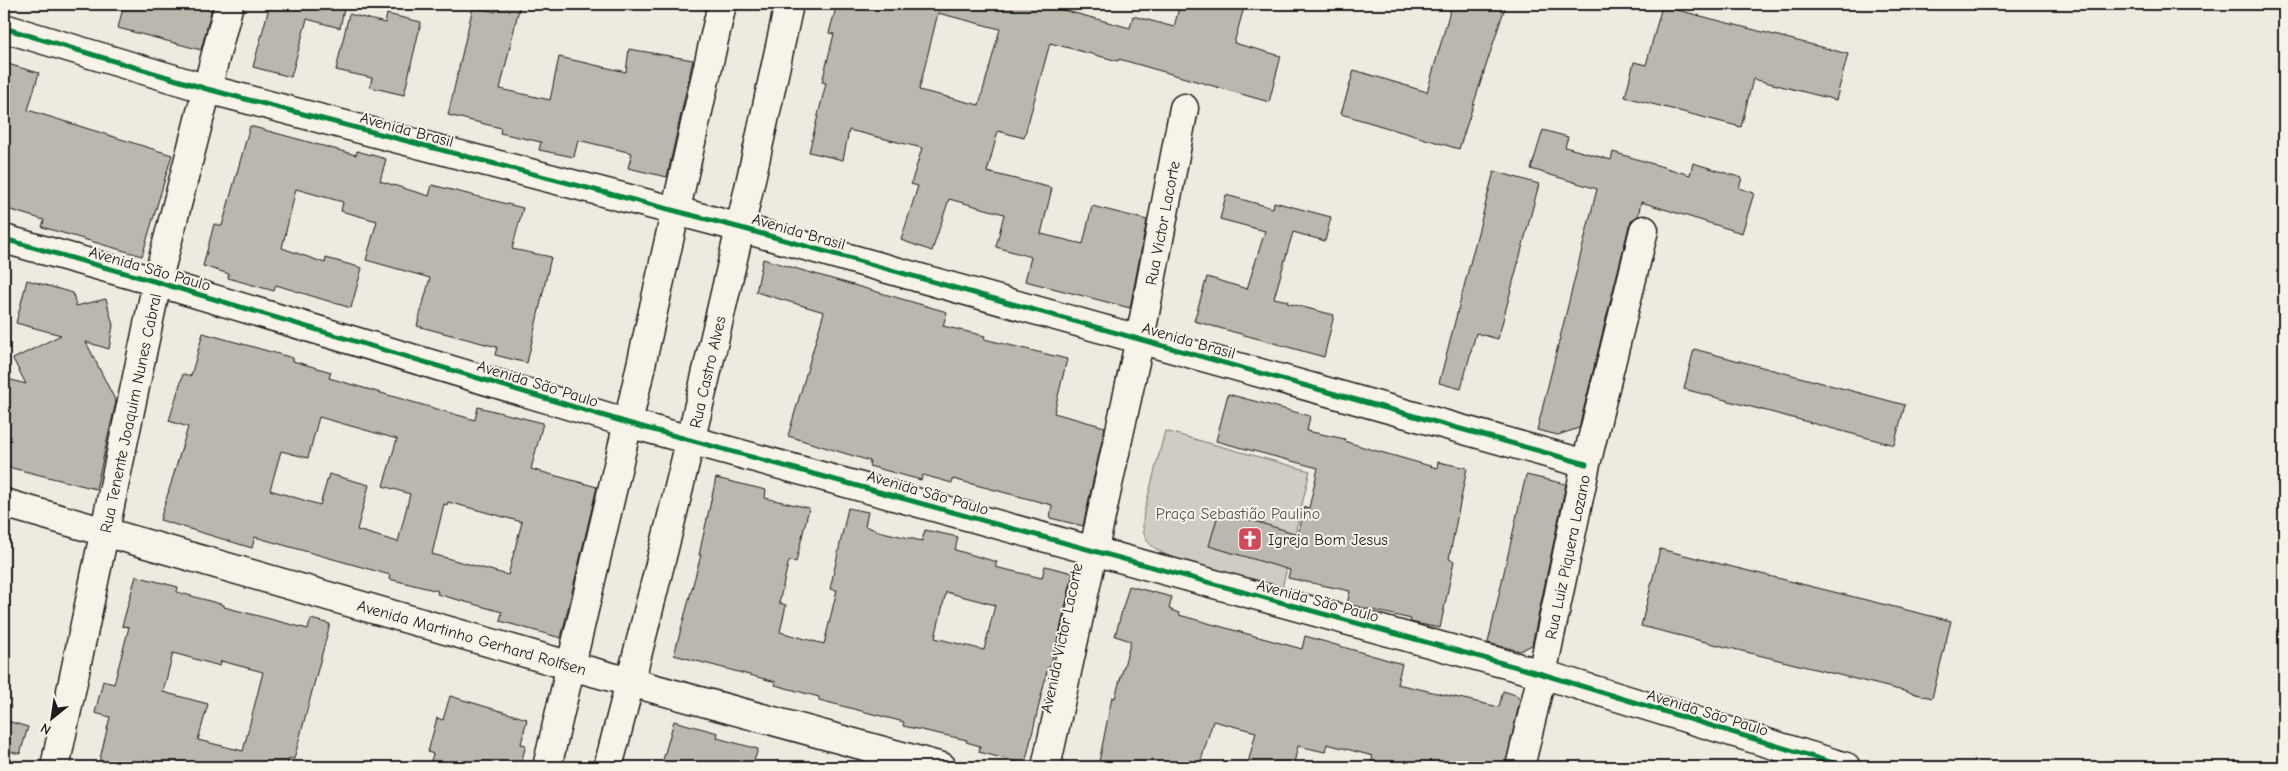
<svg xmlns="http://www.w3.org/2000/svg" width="2288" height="771" font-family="'Comic Neue',sans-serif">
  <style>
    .green { fill: #cfccc3; stroke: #767470 }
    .building { fill: #bab7af; stroke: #1c1c1c; fill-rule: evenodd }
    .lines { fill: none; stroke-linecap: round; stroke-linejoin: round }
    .street-casing { stroke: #1c1c1c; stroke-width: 31 }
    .secondary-casing { stroke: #1c1c1c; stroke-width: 31 }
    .street { stroke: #f7f3e8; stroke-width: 28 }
    .secondary { stroke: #f7f3e8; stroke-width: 28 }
    .cycleway-casing { stroke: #f7f3e8; stroke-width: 8 }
    .cycleway { stroke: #00873e; stroke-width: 5 }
    .labels { text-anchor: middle; stroke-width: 4; stroke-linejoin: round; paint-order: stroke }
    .street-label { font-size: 16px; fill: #1c1c1c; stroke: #f7f3e8 }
    .park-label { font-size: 16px; fill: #52514e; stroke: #f7f3e8 }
    .poi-label { font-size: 16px; fill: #1c1c1c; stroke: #f7f3e8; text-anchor: start }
  </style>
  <rect width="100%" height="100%" fill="#eeeae0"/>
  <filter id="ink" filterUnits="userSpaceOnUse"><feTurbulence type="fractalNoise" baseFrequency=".02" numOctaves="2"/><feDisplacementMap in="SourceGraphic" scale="10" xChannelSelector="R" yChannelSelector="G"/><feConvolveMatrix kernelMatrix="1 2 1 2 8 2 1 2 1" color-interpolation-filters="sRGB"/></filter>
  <g filter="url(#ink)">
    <!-- green -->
    <path class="green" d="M1165,431L1310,471L1282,588L1170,557C1147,545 1140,539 1144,512Z"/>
    <!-- building -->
    <path class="building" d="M124,4H213L201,50L118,28Z
      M270,4H345L340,28L307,19L291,77L253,67Z
      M498,4H520L500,89L550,100L559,57L626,72L629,49L693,60L667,177L628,168L632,153L578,140L574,157L539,150L541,142L500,133L501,128L448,115L473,7L496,12Z
      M837,4H1041L1130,28L1133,16L1174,27L1180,4H1245L1234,43L1281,56L1269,102L1119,59L1118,61L1050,43L1024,138L998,131L987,172L1052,188L1041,234L1083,244L1092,206L1147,220L1130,308L1025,281L1031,257L996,247L1004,214L949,199L932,251L901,240L918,186L911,184L922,148L849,130L843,160L809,152L826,83L822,82L834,34L829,33ZM938,13L1000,29L979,105L919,90Z
      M1452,4H1506L1459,149L1341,114L1354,70L1427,92Z
      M1662,6L1848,54L1836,100L1753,79L1741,127L1625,97L1634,62L1646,65Z
      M349,14L385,23L387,14L421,22L404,95L370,87L372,78L336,70Z
      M4,63L39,73L28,110L172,155L142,256L42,227L44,220L4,208Z
      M250,126L356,155L357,151L386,159L380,181L429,196L432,185L523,208L512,249L551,257L527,363L495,355L497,347L417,326L430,278L366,260L377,221L341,211L343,202L296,189L282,248L325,263L326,258L362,268L351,308L276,285L274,291L228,278L229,274L203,266L214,224L222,226Z
      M1543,130L1568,137L1565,147L1611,160L1613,152L1690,175L1693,163L1742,178L1739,188L1754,193L1742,233L1641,202L1638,216L1632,220L1629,226L1579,428L1558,435L1537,430L1597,189L1531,169Z
      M1494,171L1539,184L1498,339L1476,333L1461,389L1439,383Z
      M1226,195L1273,208L1274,202L1331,217L1325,241L1293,232L1274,298L1288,301L1287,303L1334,315L1324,357L1194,321L1207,277L1247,289L1265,231L1220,219Z
      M763,259L947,312L943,326L985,336L984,339L1067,359L1054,413L1105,427L1083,526L1050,518L1052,505L953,479L952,483L923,475L921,480L869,466L870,461L788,436L824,312L756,292Z
      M27,280L73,293L76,306L106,299L113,325L109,349L86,342L116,402L96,489L4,466V378L26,384L13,359L61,335L16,323Z
      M203,333L293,358V361L331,372L329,378L447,412L475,420L478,407L543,423L531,469L597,487L561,638L500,621L502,612L437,594L438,591L389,579L390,575L255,537L252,548L160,520L188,427L169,421L183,374L191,376ZM319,417L397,439L383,486L410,494L398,542L357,530L369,485L329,474L320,505L270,490L281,451L308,458ZM448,502L522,522L508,575L432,554L444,504L447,505Z
      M1694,349L1905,405L1894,445L1684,389Z
      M1228,394L1310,416L1307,431L1345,439L1344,441L1370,449L1437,468L1438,462L1467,468L1449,559L1454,561L1440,628L1410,622L1411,619L1347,604L1350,591L1288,578L1290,570L1209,546L1219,511L1298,534L1305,507L1309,508L1318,468L1216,441Z
      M1526,475L1566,484L1532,645L1520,651L1488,643Z
      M716,478L766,490L765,498L809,508L796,562L790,561L788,564L779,603L786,605L780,632L824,644L837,590L830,589L848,508L868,512L865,526L878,531L922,541L925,530L958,537L955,550L997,562L995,567L1042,578L1045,566L1073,573L1060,630L1050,667H1048L1025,764L979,752L980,746L966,742L967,740L903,726L904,722L819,700V697L775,685L776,682L674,655L701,555H699ZM946,592L995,605L984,650L935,638Z
      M1660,549L1951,621L1932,698L1641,626Z
      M136,576L178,587L177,592L224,605V607L308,629L311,619L330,624L294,759L289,758L287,767H98L110,717L95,713L103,681L114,684L129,627L122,626ZM173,653L220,666L221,661L263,672L243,751L198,740L208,704L163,692Z
      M1129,586L1172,597L1169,609L1179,613V615L1302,649L1305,636L1402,664L1397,684L1499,707L1503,691L1516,695L1520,700L1505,767H1370L1373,756L1327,744L1325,752L1298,746L1293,767H1247L1256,732L1213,721L1199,767H1098L1112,697L1115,698L1131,641L1115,636Z
      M450,696L527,719L521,744L526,745L520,767H429L433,754L428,752L437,718L443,720Z
      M4,720L28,727L20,754L4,750Z
      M674,721L718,733L717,738L758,749L752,767H661Z"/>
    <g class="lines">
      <defs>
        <path id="street" d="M4,28L207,89L741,228L1586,464
          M4,239L157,282L628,423L1542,674L1846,767
          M4,503L571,666L942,767
          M55,767L157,282L229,4
          M1046,767L1140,339L1184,108
          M1520,767L1542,674L1586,464L1644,230"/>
        <path id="secondary" d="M547,767L628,423L722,4
          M608,767C675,514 735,260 789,4"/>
      </defs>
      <!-- street casing -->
      <use href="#street" class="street-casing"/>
      <!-- secondary casing -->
      <use href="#secondary" class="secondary-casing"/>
      <!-- street -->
      <use href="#street" class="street"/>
      <!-- secondary -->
      <use href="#secondary" class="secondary"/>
      <defs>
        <path id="cycleway" d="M4,28L207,89L741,228L1586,464
          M4,239L157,282L628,423L1542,674L1846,767"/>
      </defs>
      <!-- cycleway casing -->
      <use href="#cycleway" class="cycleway-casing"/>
      <!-- cycleway -->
      <use href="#cycleway" class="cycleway"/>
    </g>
  </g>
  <!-- icons -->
  <defs>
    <symbol id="church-square" viewBox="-11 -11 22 22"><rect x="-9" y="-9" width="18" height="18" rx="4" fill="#d1495b" stroke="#f7f3e8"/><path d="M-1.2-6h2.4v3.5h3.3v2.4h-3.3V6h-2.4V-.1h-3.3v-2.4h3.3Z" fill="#fff"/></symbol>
  </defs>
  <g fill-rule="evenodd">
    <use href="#church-square" x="1236" y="525" width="28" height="28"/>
  </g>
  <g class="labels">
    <!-- street labels -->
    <g class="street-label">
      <text transform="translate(407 129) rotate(15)" y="6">Avenida Brasil</text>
      <text transform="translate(1162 223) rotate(-79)" y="6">Rua Victor Lacorte</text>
      <text transform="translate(799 231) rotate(16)" y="6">Avenida Brasil</text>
      <text transform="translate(150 268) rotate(16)" y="6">Avenida São Paulo</text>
      <text transform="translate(1189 340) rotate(16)" y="6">Avenida Brasil</text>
      <text transform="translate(707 372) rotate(-77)" y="6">Rua Castro Alves</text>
      <text transform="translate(538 383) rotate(17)" y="6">Avenida São Paulo</text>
      <text transform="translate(130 413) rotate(-78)" y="6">Rua Tenente Joaquim Nunes Cabral</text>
      <text transform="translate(928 492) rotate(16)" y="6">Avenida São Paulo</text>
      <text transform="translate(1567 557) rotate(-78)" y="6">Rua Luiz Piquera Lozano</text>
      <text transform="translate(1318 600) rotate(15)" y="6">Avenida São Paulo</text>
      <text transform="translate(472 637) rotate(16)" y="6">Avenida Martinho Gerhard Rolfsen</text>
      <text transform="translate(1061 638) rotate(-78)" y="6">Avenida Victor Lacorte</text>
      <text transform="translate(1708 712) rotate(17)" y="6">Avenida São Paulo</text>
    </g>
    <!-- park labels -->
    <g class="park-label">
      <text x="1238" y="519">Praça Sebastião Paulino</text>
    </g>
    <!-- poi labels -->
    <g class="poi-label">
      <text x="1268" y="545">Igreja Bom Jesus</text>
    </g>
  </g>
  <!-- margin -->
  <rect width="2288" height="771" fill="none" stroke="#f7f3e8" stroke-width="20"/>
  <rect x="10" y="10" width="2268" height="751" fill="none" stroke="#1c1c1c" stroke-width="2" filter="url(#ink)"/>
  <!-- north arrow -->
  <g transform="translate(52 718) rotate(210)" stroke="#f7f3e8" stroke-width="4" paint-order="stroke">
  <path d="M0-4L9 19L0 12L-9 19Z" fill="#1c1c1c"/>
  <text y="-8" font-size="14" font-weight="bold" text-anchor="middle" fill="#1c1c1c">N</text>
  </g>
</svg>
